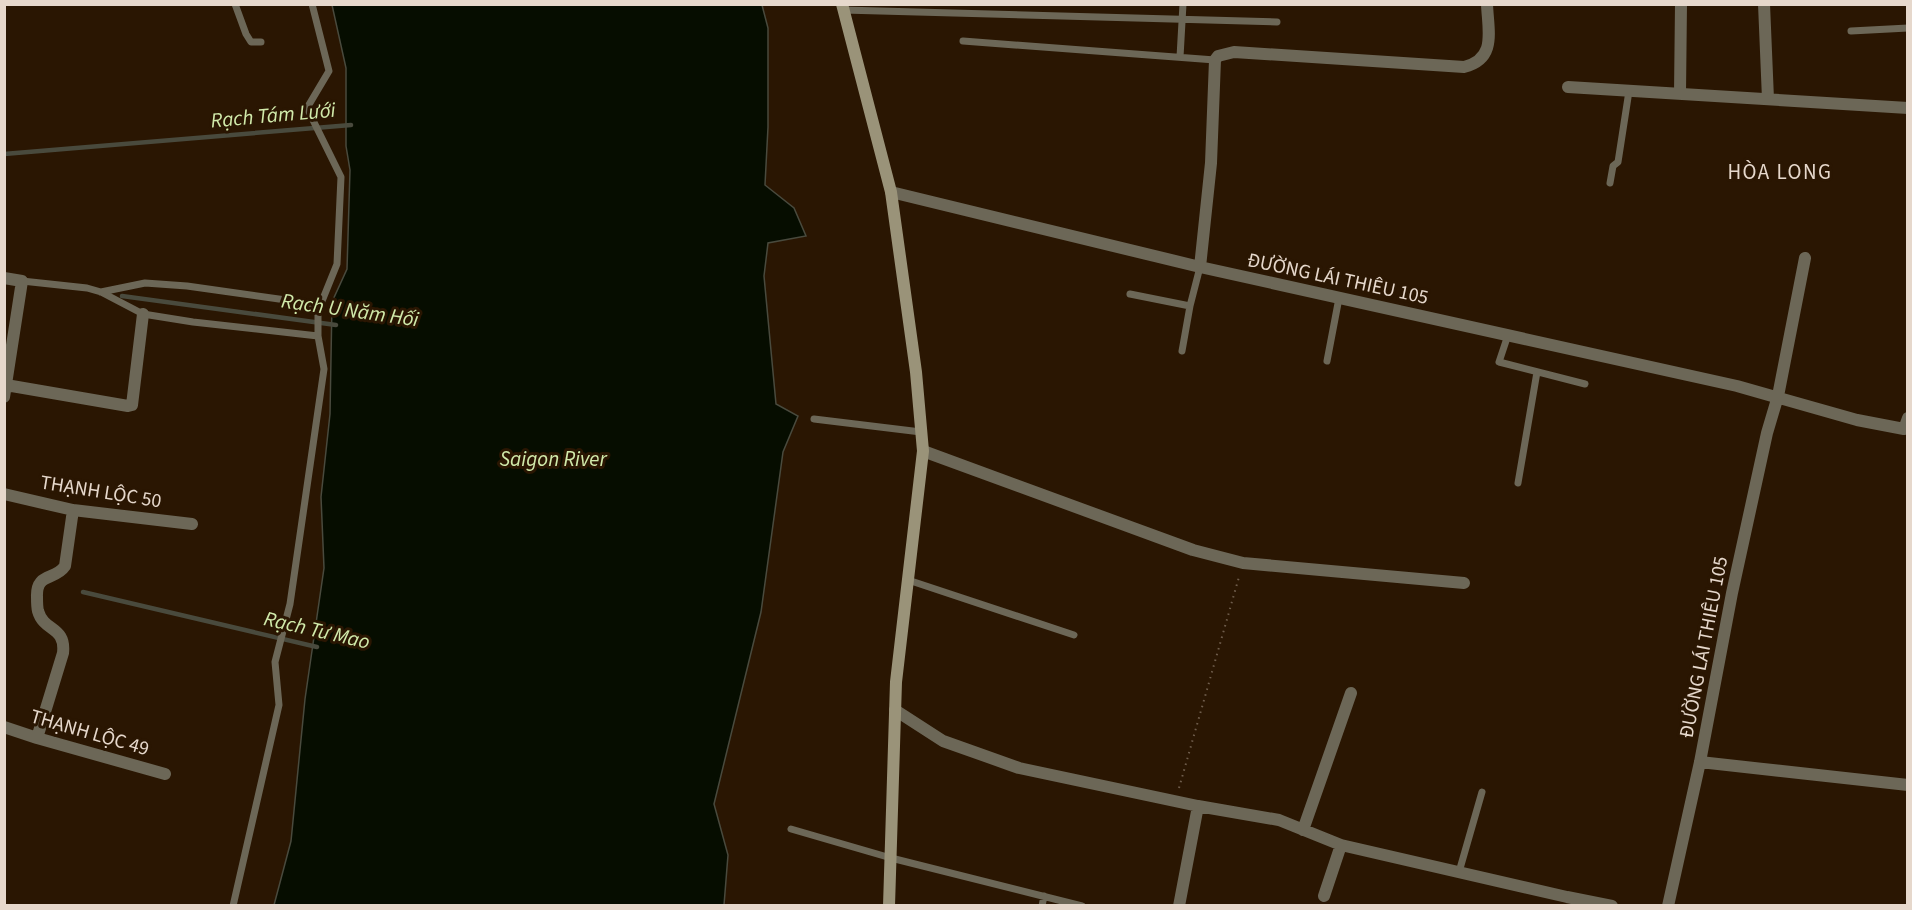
<svg xmlns="http://www.w3.org/2000/svg" width="1912" height="910" font-family="'Source Sans 3',sans-serif">
  <style>
    .water { fill: #060d00; stroke: #494a3d; stroke-width: 1.5 }
    .lines { fill: none; stroke-linecap: round; stroke-linejoin: round }
    .stream { stroke: #494a3d; stroke-width: 4.5 }
    .path { stroke: #6f5d4c; stroke-width: 2; stroke-dasharray: 1.5 4.5; stroke-linecap: butt }
    .lane { stroke: #6c6757; stroke-width: 7 }
    .street { stroke: #6c6757; stroke-width: 12 }
    .secondary { stroke: #9a9379; stroke-width: 12 }
    .labels { text-anchor: middle; stroke-width: 6; stroke-linejoin: round; paint-order: stroke }
    .street-label { font-size: 20px; fill: #e6d8cc; stroke: #2a1602 }
    .water-label { font-size: 21px; font-style: italic; fill: #d1eaab; stroke: #2a1602 }
    .neighbourhood-label { font-size: 21px; letter-spacing: 1.5px; fill: #e6d8cc; stroke: #2a1602 }
  </style>
  <rect width="100%" height="100%" fill="#2a1602"/>
  <!-- water -->
  <path class="water" d="M332,5H762L768,28V127L765,185L794,208L806,236L768,243L764,276L776,404L798,416L783,452L761,612L714,804L728,855L724,905H274L291,841L305,699L324,568L321,497L330,414L332,302L347,269L350,170L346,146V68Z"/>
  <g class="lines">
    <!-- stream -->
    <path class="stream" d="M4,154L351,125
      M122,296L336,325
      M83,592L317,647"/>
    <!-- path -->
    <path class="path" d="M1179,788L1239,577"/>
    <!-- lane -->
    <path class="lane" d="M235,4L246,34L251,42H261
      M843,10L1277,22
      M1851,31L1908,28
      M963,41L1215,60
      M1180,57L1183,4
      M1610,183L1613,166L1618,162L1629,91
      M22,281L87,288L101,292L143,314L193,322L318,336
      M101,292L145,283L187,286L293,301L318,311
      M1130,294L1190,306L1200,267
      M1508,335L1499,362L1585,384
      M1182,351L1190,306
      M1327,361L1339,298
      M814,419L921,432
      M1518,483L1537,372
      M908,580L1074,635
      M791,829L891,858L1082,906
      M1459,872L1482,792
      M233,906L279,705L275,662L290,604L324,369L318,336V311L337,264L341,177L307,108L329,71L312,4
      M1042,906L1044,896"/>
    <!-- street -->
    <path class="street" d="M1764,4L1768,99
      M1568,87L1908,108
      M1680,93L1681,4
      M891,192L1200,267L1737,386L1857,420L1904,429L1908,418
      M1200,267L1211,163L1215,60L1218,56L1234,52L1464,67C1497,59 1488,31 1487,4
      M4,278L22,281L4,397
      M6,385L128,406L132,405L143,314
      M923,451L1193,550L1243,563L1464,583
      M4,494L73,510L192,524
      M895,710L943,741L1019,768L1198,806
      M4,727L37,738L165,774
      M37,738L63,653C66,626 44,632 38,611C37,607 37,601 37,597C36,572 55,581 65,566L73,510
      M1700,762L1908,785
      M1303,830L1351,693
      M1324,896L1341,845
      M1179,906L1198,806L1279,820L1341,845L1567,897L1612,906
      M1668,906L1700,762L1732,593L1767,433L1778,396L1805,258"/>
    <!-- secondary -->
    <path class="secondary" d="M842,4L891,192L916,372L923,451L896,682L889,906"/>
  </g>
  <g class="labels">
    <!-- street labels -->
    <g class="street-label">
      <text transform="translate(1338 278) rotate(12)" y="7">ĐƯỜNG LÁI THIÊU 105</text>
      <text transform="translate(101 491) rotate(9)" y="7">THẠNH LỘC 50</text>
      <text transform="translate(1703 647) rotate(-79)" y="7">ĐƯỜNG LÁI THIÊU 105</text>
      <text transform="translate(90 732) rotate(16)" y="7">THẠNH LỘC 49</text>
    </g>
    <!-- water labels -->
    <g class="water-label">
      <text transform="translate(273 115) rotate(-5)" y="7">Rạch Tám Lưới</text>
      <text transform="translate(350 310) rotate(8)" y="7">Rạch U Năm Hối</text>
      <text x="553" y="466">Saigon River</text>
      <text transform="translate(317 630) rotate(13)" y="7">Rạch Tư Mao</text>
    </g>
    <!-- neighbourhood labels -->
    <g class="neighbourhood-label">
      <text x="1780" y="179">HÒA LONG</text>
    </g>
  </g>
  <!-- border -->
  <rect width="1912" height="910" fill="none" stroke="#e6d8cc" stroke-width="12"/>
</svg>
